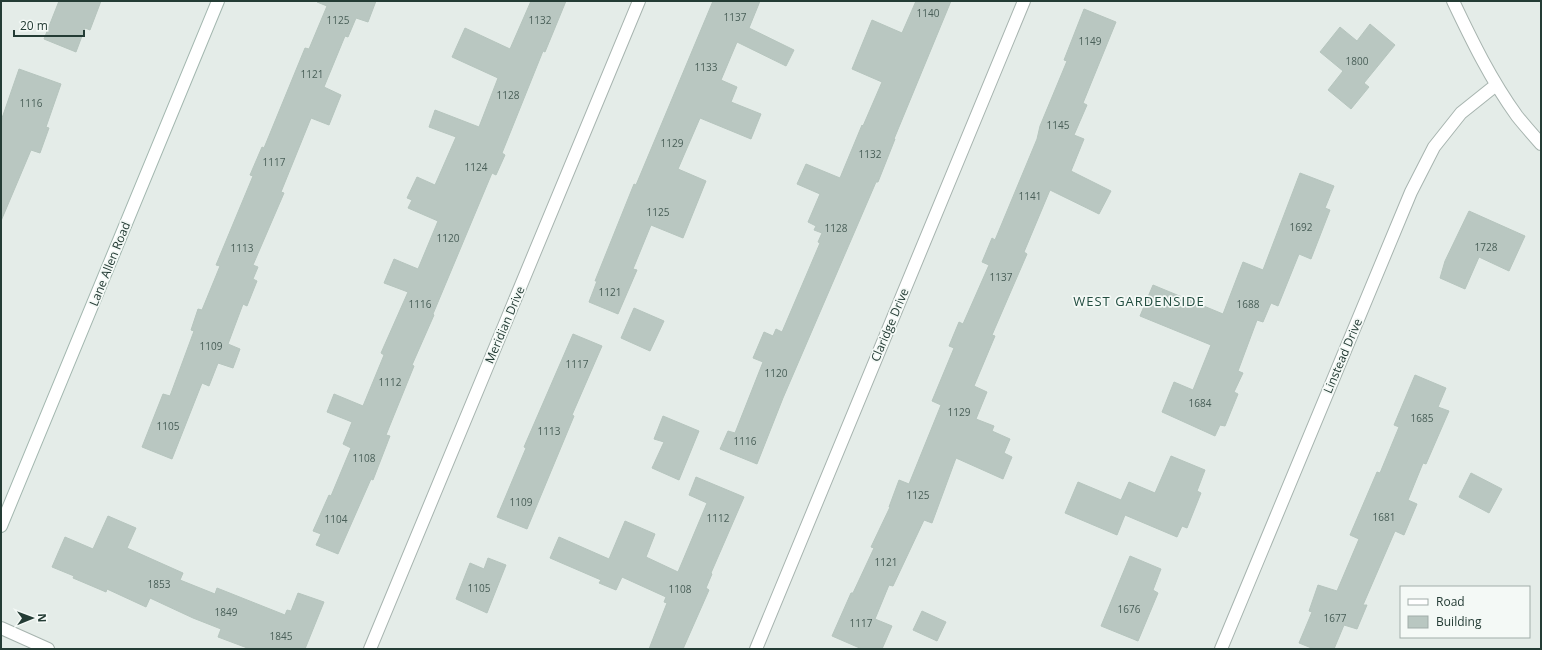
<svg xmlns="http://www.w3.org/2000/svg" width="1542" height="650" font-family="'Open Sans',sans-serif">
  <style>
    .building { fill: #b9c7c1; stroke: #b6c5be }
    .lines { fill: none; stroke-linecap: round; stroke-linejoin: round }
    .street-casing { stroke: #a7b4af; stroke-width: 14 }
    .secondary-casing { stroke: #a3b7af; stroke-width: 14 }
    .street { stroke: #fff; stroke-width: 12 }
    .secondary { stroke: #fff; stroke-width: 12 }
    .labels { text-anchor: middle; stroke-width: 3.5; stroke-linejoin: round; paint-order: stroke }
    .number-label { font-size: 10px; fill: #495f58 }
    .street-label { font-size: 12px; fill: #243c35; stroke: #f4f9f6 }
    .neighbourhood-label { font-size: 13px; letter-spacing: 1px; fill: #224d40; stroke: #f4f9f6 }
  </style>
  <rect width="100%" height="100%" fill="#e4ece8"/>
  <!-- building -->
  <path class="building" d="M59,1H101L90,30L85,28L76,52L44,39Z
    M317,1H376L368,22L356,18L348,37L345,36L324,87L341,95L329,125L311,118L281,192L284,193L253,265L258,267L253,279L257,281L247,306L243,304L228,344L240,349L233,368L218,363L209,386L202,383L172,459L142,447L163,394L170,396L194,331L191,330L198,309L202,310L220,266L216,265L253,176L250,175L262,147L264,148L305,48L309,49L327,6L317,2Z
    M531,1H566L545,52L543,51L502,153L505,155L496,175L492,173L433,314L434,315L412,365L414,366L386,435L390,436L373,480L371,479L338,554L316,545L321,534L313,531L329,495L331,496L351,448L343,444L352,422L327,412L334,394L363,406L384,355L381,353L408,292L384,283L394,259L418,269L438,221L408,208L412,200L407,198L417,177L435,185L456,137L429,127L435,110L479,127L498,78L452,57L465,28L510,49Z
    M713,1H760L749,28L794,50L786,66L737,42L721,80L737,87L731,102L761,114L751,139L700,118L678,169L706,181L683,238L651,225L633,269L637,270L618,314L589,302L597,281H595L634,184L636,185Z
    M916,1H951L894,139H895L878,182H876L783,398L757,464L720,449L728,431L735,433L763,362L753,358L764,332L773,336L776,329L782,332L820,243L818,242L822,233L814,230L816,226L808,222L820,194L797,184L806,164L840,178L862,125L863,126L882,82L852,69L872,20L902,33Z
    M1084,9L1116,22L1083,103L1087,105L1074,135L1084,139L1071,171L1111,191L1099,214L1050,190L1024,252L1027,254L992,335L995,336L974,386L987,392L976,419L994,426L992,431L1010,439L1004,453L1012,457L1003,479L956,458L932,523L924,520L893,586L889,585L875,619L892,626L882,649H862L832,636L851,593H853L874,548L871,547L890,507H889L899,480L909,484L941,405L932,401L954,348L949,346L959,322L963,324L989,265L982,262L992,238L995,240L1037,139L1040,126L1067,61L1064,60Z
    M1370,24L1395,45L1364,83L1369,87L1351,109L1328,90L1343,71L1320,52L1340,27L1357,41Z
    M19,69L61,84L46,127L49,128L40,153L31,150L1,221V121Z
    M1300,173L1334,186L1325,208L1330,210L1311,259L1299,254L1278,306L1271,303L1263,322L1257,320L1238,371L1243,373L1234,392L1238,394L1225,426L1220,425L1215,436L1162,412L1174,382L1193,390L1211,345L1140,316L1153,285L1223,314L1243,262L1263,270Z
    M1469,211L1525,236L1509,271L1479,257L1465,289L1440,278L1445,261Z
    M634,308L664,321L650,351L621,338Z
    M573,334L602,346L572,415L574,416L527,529L497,517L526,448L524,447Z
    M1415,375L1446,388L1438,407L1449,411L1426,464L1423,463L1408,500L1417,504L1404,535L1395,531L1363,605H1367L1357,629L1344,625L1334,649H1314L1299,643L1312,612L1309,611L1318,585L1337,591L1359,539L1350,535L1377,472L1380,473L1399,427L1394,425Z
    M663,416L699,431L679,480L652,468L664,442L654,439Z
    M1171,456L1205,470L1197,491L1201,493L1187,528L1182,526L1177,537L1125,515L1117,535L1065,513L1078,482L1121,500L1129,482L1155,493Z
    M1471,473L1502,489L1489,513L1459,497Z
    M696,477L744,497L711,573L712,574L706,588L709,590L683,649H649L667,603L664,602L666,597L622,577L616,590L599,583L601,580L550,558L559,537L609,559L625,521L655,534L646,557L678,572L707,503L689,495Z
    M108,516L136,528L127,548L183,573L180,580L215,594L217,588L285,615L287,610L291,611L298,593L324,602L305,649H250L218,637L221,629L193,618L150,598L146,607L107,589L106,592L73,578L74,576L52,567L65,537L93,549Z
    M1130,556L1161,569L1153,590L1158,593L1138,641L1101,626Z
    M488,558L506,565L487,613L456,599L470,563L484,569Z
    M922,611L946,622L937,641L913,630Z"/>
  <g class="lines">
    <defs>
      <path id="street" d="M1453,1C1472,41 1491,80 1517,116C1525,126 1533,135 1541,144
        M1,628L48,649
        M370,649L639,1
        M756,649L1024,1
        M1221,649L1411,192L1434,147L1461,113L1496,85"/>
      <path id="secondary" d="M1,526L218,1"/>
    </defs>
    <!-- street casing -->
    <use href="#street" class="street-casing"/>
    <!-- secondary casing -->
    <use href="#secondary" class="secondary-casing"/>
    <!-- street -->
    <use href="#street" class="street"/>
    <!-- secondary -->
    <use href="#secondary" class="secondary"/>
  </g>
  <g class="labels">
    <!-- number labels -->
    <g class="number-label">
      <text x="928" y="17">1140</text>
      <text x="735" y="21">1137</text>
      <text x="338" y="24">1125</text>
      <text x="540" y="24">1132</text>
      <text x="1090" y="45">1149</text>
      <text x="1357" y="65">1800</text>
      <text x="706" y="71">1133</text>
      <text x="312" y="78">1121</text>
      <text x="508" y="99">1128</text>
      <text x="31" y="107">1116</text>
      <text x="1058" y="129">1145</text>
      <text x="672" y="147">1129</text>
      <text x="870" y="158">1132</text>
      <text x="274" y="166">1117</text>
      <text x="476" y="171">1124</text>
      <text x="1030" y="200">1141</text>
      <text x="658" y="216">1125</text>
      <text x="1301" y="231">1692</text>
      <text x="836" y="232">1128</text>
      <text x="448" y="242">1120</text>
      <text x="1486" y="251">1728</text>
      <text x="242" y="252">1113</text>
      <text x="1001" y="281">1137</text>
      <text x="610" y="296">1121</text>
      <text x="420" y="308">1116</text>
      <text x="1248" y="308">1688</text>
      <text x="211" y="350">1109</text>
      <text x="577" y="368">1117</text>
      <text x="776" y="377">1120</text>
      <text x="390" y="386">1112</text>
      <text x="1200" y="407">1684</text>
      <text x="959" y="416">1129</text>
      <text x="1422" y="422">1685</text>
      <text x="168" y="430">1105</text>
      <text x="549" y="435">1113</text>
      <text x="745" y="445">1116</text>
      <text x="364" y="462">1108</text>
      <text x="918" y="499">1125</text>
      <text x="521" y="506">1109</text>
      <text x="1384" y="521">1681</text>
      <text x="718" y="522">1112</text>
      <text x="336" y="523">1104</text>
      <text x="886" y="566">1121</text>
      <text x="159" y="588">1853</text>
      <text x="479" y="592">1105</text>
      <text x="680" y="593">1108</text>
      <text x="1129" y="613">1676</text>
      <text x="226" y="616">1849</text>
      <text x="1335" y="622">1677</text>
      <text x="861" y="627">1117</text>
      <text x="281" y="640">1845</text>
    </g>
    <!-- street labels -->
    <g class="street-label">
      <text transform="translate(110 264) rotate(-68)" y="4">Lane Allen Road</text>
      <text transform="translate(505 325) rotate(-67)" y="4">Meridian Drive</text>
      <text transform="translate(890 325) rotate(-67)" y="4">Claridge Drive</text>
      <text transform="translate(1343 356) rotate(-67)" y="4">Linstead Drive</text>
    </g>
    <!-- neighbourhood labels -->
    <g class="neighbourhood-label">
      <text x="1139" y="306">WEST GARDENSIDE</text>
    </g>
  </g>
  <!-- border -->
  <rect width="1542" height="650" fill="none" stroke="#243c35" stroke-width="4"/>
  <!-- legend -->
  <rect x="1400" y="586" width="130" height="52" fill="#f4f9f6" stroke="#a1ada9"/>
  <rect x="1408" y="599" width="20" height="6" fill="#ffffff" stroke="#a1ada9"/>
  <text x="1436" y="606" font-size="12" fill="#243c35">Road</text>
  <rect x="1408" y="616" width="20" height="12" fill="#b9c7c1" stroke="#a1ada9"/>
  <text x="1436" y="626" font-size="12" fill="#243c35">Building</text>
  <!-- north arrow -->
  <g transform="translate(32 618) rotate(89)" stroke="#f4f9f6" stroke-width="3" paint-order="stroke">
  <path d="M0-3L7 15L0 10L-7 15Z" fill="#243c35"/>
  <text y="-6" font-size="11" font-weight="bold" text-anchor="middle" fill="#243c35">N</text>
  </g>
  <!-- scale -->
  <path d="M14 30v6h70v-6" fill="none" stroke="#243c35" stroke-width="2"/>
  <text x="20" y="30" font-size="12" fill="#243c35" stroke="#f4f9f6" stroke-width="3" paint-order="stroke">20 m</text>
</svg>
